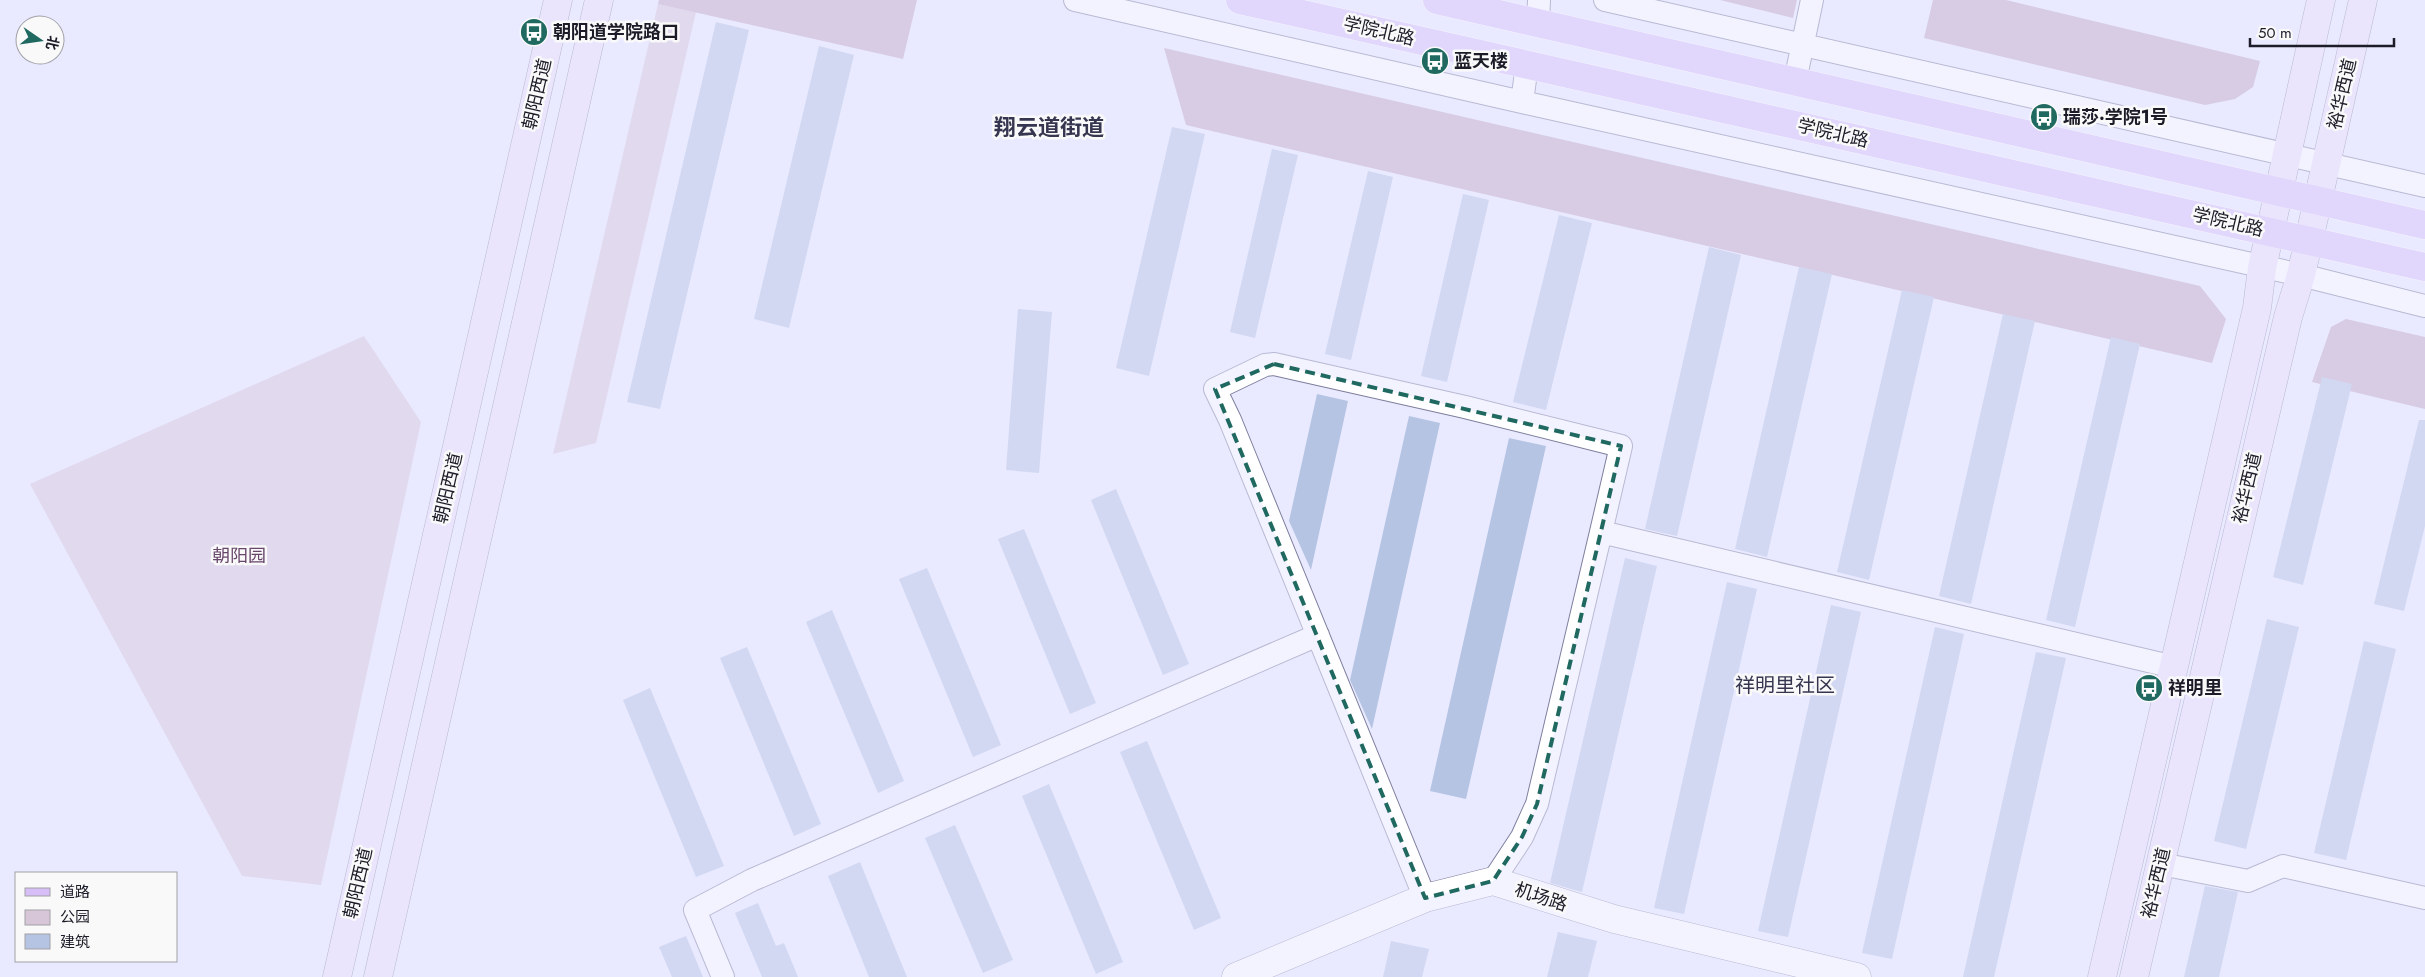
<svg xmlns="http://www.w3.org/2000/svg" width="2425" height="977" font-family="Jost,'Noto Sans SC',sans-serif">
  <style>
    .green { fill: #d7c6d8 }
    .forest { fill: #c0a8c1 }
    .building { fill: #b5c4e3 }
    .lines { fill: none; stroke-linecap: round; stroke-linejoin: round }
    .minor-casing { stroke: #7e7f9e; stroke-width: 24 }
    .tertiary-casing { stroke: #7e7f9e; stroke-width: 29 }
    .secondary-casing { stroke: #7e7f9e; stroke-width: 29 }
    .primary-casing { stroke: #fff; stroke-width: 29 }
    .minor { stroke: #fff; stroke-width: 22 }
    .tertiary { stroke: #fff; stroke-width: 28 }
    .secondary { stroke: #ebdffa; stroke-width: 28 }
    .primary { stroke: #d7bef6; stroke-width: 28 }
    .marked { fill: none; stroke: #206961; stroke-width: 4; stroke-dasharray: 10 6; stroke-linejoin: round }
    .labels { text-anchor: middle; stroke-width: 5; stroke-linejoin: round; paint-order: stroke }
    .street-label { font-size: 18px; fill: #1c1c29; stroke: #f9f9f9 }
    .poi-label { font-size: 18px; font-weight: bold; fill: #1c1c29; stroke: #f9f9f9; text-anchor: start }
    .park-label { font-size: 18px; fill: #69466c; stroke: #f9f9f9 }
    .quarter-label { font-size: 20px; fill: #363651; stroke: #f9f9f9 }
    .district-label { font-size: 22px; font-weight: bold; fill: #363651; stroke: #f9f9f9 }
  </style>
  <rect width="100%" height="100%" fill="#e9eaff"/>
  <!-- green -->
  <path class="green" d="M658,4L696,12L596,443L553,454Z
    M364,336L421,422L321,885L242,876L30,484Z"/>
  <!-- forest -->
  <path class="forest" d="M659,0H917L903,59L658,4Z
    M1720,0H1797L1793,18Z
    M1933,0H2006L2260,61L2253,87L2235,99L2205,105L1924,38Z
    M1164,48L2200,286L2226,319L2212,363L1186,125Z
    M2346,319L2425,337V409L2312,382L2331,327Z"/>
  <!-- building -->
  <path class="building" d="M716,22L749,30L660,409L627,402Z
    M819,46L854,55L789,328L754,319Z
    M1172,127L1205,134L1149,376L1116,368Z
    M1272,149L1298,155L1255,338L1230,332Z
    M1368,171L1393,177L1351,360L1325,354Z
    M1463,194L1489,200L1447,382L1421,376Z
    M1559,215L1592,223L1546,410L1513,402Z
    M1709,247L1741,255L1677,536L1645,529Z
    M1799,267L1832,274L1767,557L1735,549Z
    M1902,290L1934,297L1869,580L1837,572Z
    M1018,309L1052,312L1039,473L1006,470Z
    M2003,314L2035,321L1971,604L1939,596Z
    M2111,337L2140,344L2075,627L2046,620Z
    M2322,377L2352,384L2303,585L2273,577Z
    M1317,394L1348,401L1311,570L1289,521Z
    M1409,416L1440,423L1372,729L1350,680Z
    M2419,420H2425V526L2404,611L2374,604Z
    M1509,438L1546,446L1466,799L1430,791Z
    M1116,489L1189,664L1163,675L1091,500Z
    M1024,529L1096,703L1070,714L998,539Z
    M1625,558L1657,566L1582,892L1550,883Z
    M927,568L1001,745L973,757L899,579Z
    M1727,582L1757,589L1684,914L1654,908Z
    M1831,605L1861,612L1788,937L1758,931Z
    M832,610L904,781L878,793L806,622Z
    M2267,619L2299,627L2246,849L2214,841Z
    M1935,627L1964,634L1892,959L1862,953Z
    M2364,641L2396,649L2346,860L2314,853Z
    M747,647L821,824L794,836L720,658Z
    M2036,652L2066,658L1994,977H1963Z
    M650,688L724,866L696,877L623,700Z
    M1147,741L1221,918L1194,930L1120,752Z
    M1049,784L1123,962L1096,974L1022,796Z
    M955,825L1013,960L983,973L925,838Z
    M860,862L907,977H869L828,876Z
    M2205,886L2238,892L2219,977H2184Z
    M758,903L776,946L784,943L798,977H762L735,913Z
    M1558,932L1597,941L1588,977H1547Z
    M686,936L703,977H672L659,947Z
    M1391,941L1429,949L1422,977H1383Z"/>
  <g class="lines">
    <defs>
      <path id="minor" d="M1075,0L1522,102L2301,275L2425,306
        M1605,0L2425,186
        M1538,23L1539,0
        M1795,81L1812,0
        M1522,102L1527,65
        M2161,864L2248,881L2283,866L2425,898
        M1493,881L1522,837L1537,804L1601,532L2174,667
        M1425,898L1230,420L1215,389L1265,365L1274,364L1465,407L1621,446L1601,532
        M723,977L695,910L752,880L1318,635"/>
      <path id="tertiary" d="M1236,977L1425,898L1493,881L1614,919L1857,977"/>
      <path id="secondary" d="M337,977L558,0
        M378,977L599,0
        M2102,977L2257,308L2262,268L2321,0
        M2134,977L2288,317L2301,275L2363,0"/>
      <path id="primary" d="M1240,0L2425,267
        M1437,0L2425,225"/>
    </defs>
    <!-- minor casing -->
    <use href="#minor" class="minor-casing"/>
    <!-- tertiary casing -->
    <use href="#tertiary" class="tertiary-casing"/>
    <!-- secondary casing -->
    <use href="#secondary" class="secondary-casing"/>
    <!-- primary casing -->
    <use href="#primary" class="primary-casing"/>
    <!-- minor -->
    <use href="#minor" class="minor"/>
    <!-- tertiary -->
    <use href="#tertiary" class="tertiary"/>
    <!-- secondary -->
    <use href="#secondary" class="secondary"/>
    <!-- primary -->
    <use href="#primary" class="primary"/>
  </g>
  <!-- marked area -->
  <path d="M0 0H2425V977H0ZM1274,364L1621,446L1537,804L1522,837L1493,881L1425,898L1215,389Z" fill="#e9eaff" fill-opacity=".55" fill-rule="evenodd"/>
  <path class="marked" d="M1274,364L1621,446L1537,804L1522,837L1493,881L1425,898L1215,389Z"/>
  <!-- icons -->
  <defs>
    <symbol id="bus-disc" viewBox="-11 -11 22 22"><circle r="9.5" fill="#206961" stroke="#f9f9f9"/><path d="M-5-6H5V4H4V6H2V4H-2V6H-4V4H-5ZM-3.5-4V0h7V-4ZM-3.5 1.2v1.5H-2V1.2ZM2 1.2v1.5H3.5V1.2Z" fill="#fff"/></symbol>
  </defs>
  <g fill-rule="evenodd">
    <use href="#bus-disc" x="518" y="16" width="32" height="32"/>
    <use href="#bus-disc" x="1419" y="45" width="32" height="32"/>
    <use href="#bus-disc" x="2028" y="101" width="32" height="32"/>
    <use href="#bus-disc" x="2133" y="672" width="32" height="32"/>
  </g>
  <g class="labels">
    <!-- street labels -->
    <g class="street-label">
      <text transform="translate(1379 31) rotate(13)" y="6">学院北路</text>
      <text transform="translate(537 94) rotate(-77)" y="6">朝阳西道</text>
      <text transform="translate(2342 94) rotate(-77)" y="6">裕华西道</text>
      <text transform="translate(1833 133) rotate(13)" y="6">学院北路</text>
      <text transform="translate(2228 222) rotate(13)" y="6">学院北路</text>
      <text transform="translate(448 488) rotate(-77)" y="6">朝阳西道</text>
      <text transform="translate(2247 488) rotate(-77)" y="6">裕华西道</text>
      <text transform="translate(358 883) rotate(-77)" y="6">朝阳西道</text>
      <text transform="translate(2156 883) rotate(-77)" y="6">裕华西道</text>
      <text transform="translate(1541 897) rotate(18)" y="6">机场路</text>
    </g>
    <!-- poi labels -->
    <g class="poi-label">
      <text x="553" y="38">朝阳道学院路口</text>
      <text x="1454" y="67">蓝天楼</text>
      <text x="2063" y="123">瑞莎·学院1号</text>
      <text x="2168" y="694">祥明里</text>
    </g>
    <!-- park labels -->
    <g class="park-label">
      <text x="239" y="562">朝阳园</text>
    </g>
    <!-- quarter labels -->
    <g class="quarter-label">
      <text x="1785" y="692">祥明里社区</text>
    </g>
    <!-- district labels -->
    <g class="district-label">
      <text x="1049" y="135">翔云道街道</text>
    </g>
  </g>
  <!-- legend -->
  <rect x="15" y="872" width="162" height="90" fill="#f9f9f9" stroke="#a1a1a6"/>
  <rect x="25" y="888" width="25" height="8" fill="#d7bef6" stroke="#a1a1a6"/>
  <text x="60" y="897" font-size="15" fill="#1c1c29">道路</text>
  <rect x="25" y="910" width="25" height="15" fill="#d7c6d8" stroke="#a1a1a6"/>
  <text x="60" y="922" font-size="15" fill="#1c1c29">公园</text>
  <rect x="25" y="934" width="25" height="15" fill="#b5c4e3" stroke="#a1a1a6"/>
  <text x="60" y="947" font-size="15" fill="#1c1c29">建筑</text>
  <!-- north arrow -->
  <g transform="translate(40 40) rotate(103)"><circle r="24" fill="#f9f9f9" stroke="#a1a1a6"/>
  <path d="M0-4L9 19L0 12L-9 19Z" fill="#206961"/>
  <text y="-8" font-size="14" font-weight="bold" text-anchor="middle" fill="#1c1c29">北</text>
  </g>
  <!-- scale -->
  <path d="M2250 38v8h144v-8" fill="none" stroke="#1c1c29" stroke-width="2.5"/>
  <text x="2258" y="38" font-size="15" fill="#1c1c29" stroke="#f9f9f9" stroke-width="4" paint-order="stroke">50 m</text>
</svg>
